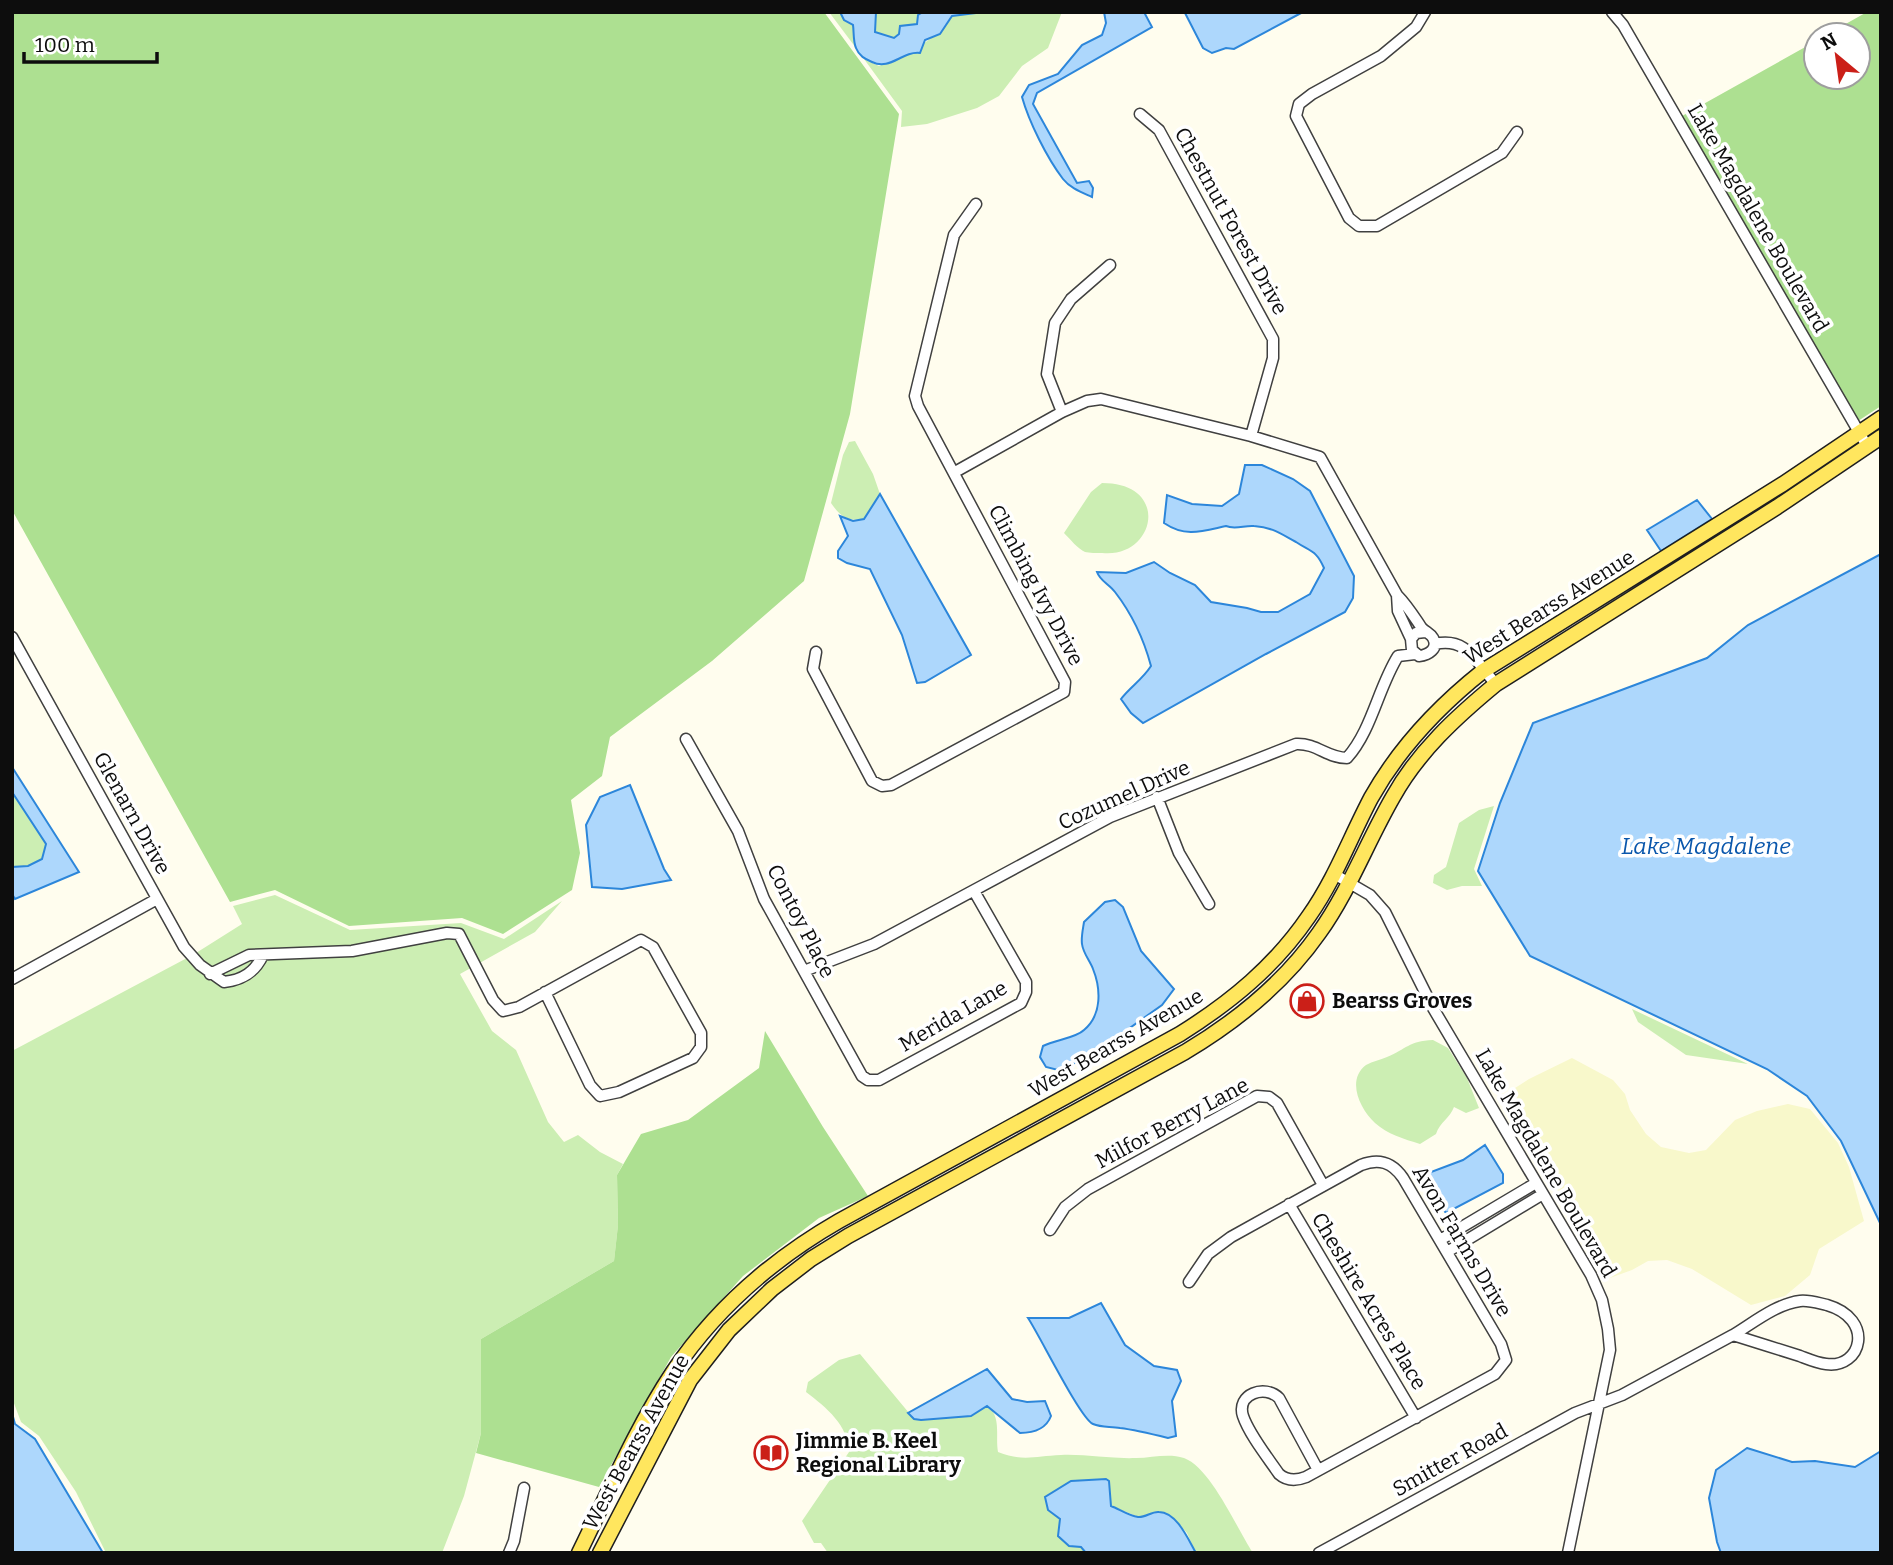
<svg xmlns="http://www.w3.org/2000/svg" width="1893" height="1565" font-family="Bitter,serif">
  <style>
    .farmland { fill: #f8f8cb }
    .green { fill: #cceeb3 }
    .forest { fill: #ade091 }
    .water { fill: #add7fc; stroke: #2c86da; stroke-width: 2 }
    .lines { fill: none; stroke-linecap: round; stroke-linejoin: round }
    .minor-casing { stroke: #404040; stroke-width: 13 }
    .major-casing { stroke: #1e1e1e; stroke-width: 17 }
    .minor { stroke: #fff; stroke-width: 10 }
    .major { stroke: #ffe65e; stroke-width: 14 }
    .labels { text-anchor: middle; stroke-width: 7; stroke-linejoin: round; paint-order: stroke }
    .street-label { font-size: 21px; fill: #0d0d0d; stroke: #fff }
    .poi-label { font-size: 21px; font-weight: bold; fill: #0d0d0d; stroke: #fff; text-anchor: start }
    .water-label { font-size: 23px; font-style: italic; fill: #0a57ac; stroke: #fff }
  </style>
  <rect width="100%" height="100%" fill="#fffdee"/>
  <!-- farmland -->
  <path class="farmland" d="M1572,1058L1613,1080L1625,1094L1630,1110L1646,1134L1661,1147L1689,1153L1706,1150L1735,1120L1757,1111L1788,1104L1810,1109L1838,1143L1849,1167L1864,1221L1819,1249L1810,1275L1785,1296L1751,1305L1692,1269L1667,1260L1648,1261L1632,1270L1607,1279L1579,1225L1548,1180L1504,1095L1529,1079Z"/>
  <!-- green -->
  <path class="green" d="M829,12H840L844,20L853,24L856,48Z
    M876,12H923L918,16L917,25L900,26L899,34L894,38L875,32Z
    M976,12H1062L1048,48L1022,66L999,96L977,108L927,124L901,127L902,111L864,59L879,66C910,53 932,43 952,16Z
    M855,441L873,474L880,494L864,519C847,522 840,516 831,503L843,455L849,442Z
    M1102,483C1172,483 1155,559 1102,553C1097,553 1089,553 1085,552C1078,549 1070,539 1064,533L1091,492Z
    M12,792L46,843L42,859L28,866L12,867Z
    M1494,806L1474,869L1482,886H1462L1447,890L1433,883L1434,875L1446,867L1459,823L1479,810Z
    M275,895L350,930L461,923L504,939L562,901L535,932L460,974L492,1031L516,1050L548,1122L564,1142L578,1135L600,1152L623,1164L617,1175L618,1225L614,1261L481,1339V1433L464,1496L442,1553H106L76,1492L39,1436L21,1422L12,1398V1051L187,958L211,981L216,973L196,953L242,924L233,906Z
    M1632,1009L1748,1064L1686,1055L1638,1022Z
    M1433,1040L1448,1048L1467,1078L1479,1108L1466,1113L1454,1107C1450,1118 1440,1122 1436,1134L1420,1144C1404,1139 1387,1134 1375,1123C1360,1109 1346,1080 1366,1065C1373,1061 1380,1060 1387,1057C1407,1049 1408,1041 1433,1040Z
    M860,1354L914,1419L976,1413L987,1406C1002,1416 995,1436 998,1452C1023,1462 1035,1456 1061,1455C1086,1454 1111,1459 1136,1458C1152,1458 1168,1453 1184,1458C1211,1468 1237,1529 1253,1553H1196L1187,1533L1179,1524L1158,1511L1139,1517L1111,1506L1109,1481H1071L1045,1497L1048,1510L1060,1519C1060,1530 1062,1537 1069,1546L1081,1547L1086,1553H828L821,1543H814L802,1521L849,1452C848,1425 827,1408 806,1392L808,1382L839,1360Z"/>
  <!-- forest -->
  <path class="forest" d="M12,12H824L899,114L850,414L804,581L712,661L610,737L602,776L571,800L580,853L572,890L503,934L462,918L349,926L275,890L230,902L12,510Z
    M1867,12H1881V406L1858,421L1682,116L1816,41V77H1858V35H1826Z
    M765,1031L823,1127L868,1196L819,1218L743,1276L671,1357L599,1487L476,1453L481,1433V1339L614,1261L618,1225L617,1175L641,1134L688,1120L759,1068Z"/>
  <!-- water -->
  <path class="water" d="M840,12H876L875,32L894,38L899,34L900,26L917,24L918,15L923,12L976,13L952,16L940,34L925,40L920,53C902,51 890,71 872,62C865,59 859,56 856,48C853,41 854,32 853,25L844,20Z
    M1104,12H1144L1152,27L1037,93L1033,104L1077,183L1089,181L1093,188L1092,197C1081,192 1070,188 1063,179C1047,158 1029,122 1022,97L1029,85L1058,74L1082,45L1102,35L1106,23Z
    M1303,12L1234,49L1226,48L1212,53L1203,48L1185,13Z
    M1245,465H1262L1293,479L1310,491L1354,576L1353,598L1345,612L1266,654L1143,723L1131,713L1121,699C1130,687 1142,680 1151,666C1144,640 1132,614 1115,592C1109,584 1100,581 1097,572L1126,573L1154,562L1170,573L1195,585L1211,602L1247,608L1261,612H1278L1310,594L1324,568C1316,550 1311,552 1296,542C1281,534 1272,527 1254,526C1245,525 1235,530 1226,526C1203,531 1186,538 1164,523L1167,495L1192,504L1222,506L1239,494Z
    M880,494L971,655L925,682L917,683L902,635L870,569L847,563L838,558V551L848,536L840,516L853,521L864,519Z
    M1697,500L1712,519L1661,551L1647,530Z
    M1881,554V1225L1841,1141L1807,1096L1767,1069L1530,956L1478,871L1500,803L1533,723L1707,658L1748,625Z
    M12,767L79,872L15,899L12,894V867L28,866L42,859L46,844L12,792Z
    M630,785L664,869L671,880L622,889L592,887L586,825L600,797Z
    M1115,900L1123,907L1141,951L1174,989L1162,1005L1089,1057L1058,1070L1046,1067L1040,1057L1043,1046C1055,1040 1076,1038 1084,1030C1102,1015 1101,989 1093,969C1090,961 1083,953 1082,944C1081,937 1083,929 1084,922L1105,902Z
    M1485,1145L1503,1174V1183L1446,1213L1433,1197L1423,1175L1463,1160Z
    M1101,1303L1125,1345L1154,1366L1177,1370L1181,1381L1172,1401L1176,1436L1168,1438C1152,1434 1136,1430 1120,1428C1111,1426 1102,1428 1093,1424C1080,1418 1040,1336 1028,1318H1069Z
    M987,1369L1012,1399L1027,1402L1045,1401L1051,1416C1046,1429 1033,1433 1020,1433L987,1406L971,1416L921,1420L914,1419L908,1413Z
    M12,1413L15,1424L35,1439L103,1553H12Z
    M1747,1448L1792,1462L1815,1461L1855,1467L1881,1451V1553H1721L1717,1542L1709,1498L1716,1470Z
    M1106,1479L1109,1481L1111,1506C1119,1509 1129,1516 1138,1517C1145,1518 1152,1511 1159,1512C1177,1512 1189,1541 1196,1553H1086L1081,1547L1069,1546L1058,1536L1060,1519L1048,1510L1045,1497L1071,1481Z"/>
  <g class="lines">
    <defs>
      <path id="minor" d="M1425,12L1416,27L1381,56L1312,94L1299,104L1296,116L1349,218L1359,226H1377L1502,153L1517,132
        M1612,12L1623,25L1867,446
        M1140,114L1159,130L1273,339V358L1251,436
        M1062,412L1047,374L1055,323L1071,299L1110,265
        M955,472L1062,412L1087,401L1101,399L1251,436L1320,457L1397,595
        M12,637L184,947L200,965L224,982C243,980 255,972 263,955
        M1411,639L1398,611L1397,595C1407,605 1413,615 1421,627C1425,632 1430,633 1433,638C1439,649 1428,655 1419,656L1412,650L1411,639L1416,633L1425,632
        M1435,644C1468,637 1475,662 1496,684
        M816,652L813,669L872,781L882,786L891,785L1064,692L1065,682L918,406L915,396L954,235L976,204
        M686,739L738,831L764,899L862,1076L868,1080H879L1021,1003L1026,992V982L974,891
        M1157,797L1179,853L1209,904
        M1334,874L1370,895L1385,912L1433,1008L1591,1275L1602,1300L1608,1329L1610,1350L1568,1553
        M804,971L874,944L1110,817L1296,744C1317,743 1327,758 1347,758C1372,730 1378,688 1398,656L1415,654
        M210,974L249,955L352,951L447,933L459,934L493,1000L503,1011L519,1007L641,940L653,947L701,1033V1047L693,1058L619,1092L600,1096L590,1085L545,992
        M12,979L157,899
        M1289,1204L1416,1418
        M1050,1230L1065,1207L1088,1189L1257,1096L1269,1097L1277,1103L1323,1185
        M1440,1240L1536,1183
        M1447,1252L1543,1194
        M1189,1282L1208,1254L1231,1237L1361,1165C1379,1158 1392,1162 1403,1178L1501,1344L1506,1360L1495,1374L1306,1477C1296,1481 1287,1481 1279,1474C1268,1458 1249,1434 1243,1416C1236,1394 1265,1384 1279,1398L1318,1470
        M509,1553L514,1541L524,1488
        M1319,1553L1575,1413L1622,1395L1733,1335C1755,1342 1778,1349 1800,1356C1808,1359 1817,1363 1826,1364C1862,1369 1875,1319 1827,1305C1818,1303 1809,1300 1800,1301C1776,1304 1753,1323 1733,1335"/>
      <path id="major" d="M579,1553C609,1492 636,1428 673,1372C716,1308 773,1259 839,1221L1180,1034C1231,1002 1275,966 1309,916C1335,879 1350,838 1371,798C1399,748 1439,706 1483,671L1783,484L1881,418
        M600,1553L690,1380L729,1330L772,1289L811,1259L848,1236L1185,1052C1237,1021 1284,983 1319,933C1349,891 1367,842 1393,797C1418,752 1456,717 1496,684L1777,507L1881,437"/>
    </defs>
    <!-- minor casing -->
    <use href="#minor" class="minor-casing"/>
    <!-- major casing -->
    <use href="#major" class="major-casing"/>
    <!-- minor -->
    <use href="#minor" class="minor"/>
    <!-- major -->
    <use href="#major" class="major"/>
  </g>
  <!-- icons -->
  <defs>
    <symbol id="shop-ring" viewBox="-11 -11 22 22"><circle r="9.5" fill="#fff" stroke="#cb1f18" stroke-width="1.5"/><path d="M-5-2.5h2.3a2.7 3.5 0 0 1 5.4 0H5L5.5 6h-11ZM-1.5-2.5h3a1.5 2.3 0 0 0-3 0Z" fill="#cb1f18"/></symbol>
    <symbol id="library-ring" viewBox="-11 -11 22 22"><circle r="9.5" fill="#fff" stroke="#cb1f18" stroke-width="1.5"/><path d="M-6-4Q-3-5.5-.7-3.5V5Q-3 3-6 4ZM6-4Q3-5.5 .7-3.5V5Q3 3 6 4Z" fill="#cb1f18"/></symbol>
  </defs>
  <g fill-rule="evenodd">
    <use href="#shop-ring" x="1288" y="982" width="38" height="38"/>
    <use href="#library-ring" x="752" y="1434" width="38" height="38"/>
  </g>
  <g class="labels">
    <!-- street labels -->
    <g class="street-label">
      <text transform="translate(1758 218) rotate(60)" y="7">Lake Magdalene Boulevard</text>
      <text transform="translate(1231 221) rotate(61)" y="7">Chestnut Forest Drive</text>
      <text transform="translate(1036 585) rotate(62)" y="7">Climbing Ivy Drive</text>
      <text transform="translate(1549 607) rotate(-32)" y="7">West Bearss Avenue</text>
      <text transform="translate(1124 795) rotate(-24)" y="7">Cozumel Drive</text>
      <text transform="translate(132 813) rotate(61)" y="7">Glenarn Drive</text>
      <text transform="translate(801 921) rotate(63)" y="7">Contoy Place</text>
      <text transform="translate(953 1016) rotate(-30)" y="7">Merida Lane</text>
      <text transform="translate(1116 1043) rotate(-30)" y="7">West Bearss Avenue</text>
      <text transform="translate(1172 1123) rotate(-28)" y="7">Milfor Berry Lane</text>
      <text transform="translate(1546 1163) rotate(60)" y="7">Lake Magdalene Boulevard</text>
      <text transform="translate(1462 1241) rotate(59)" y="7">Avon Farms Drive</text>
      <text transform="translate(1369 1301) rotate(59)" y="7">Cheshire Acres Place</text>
      <text transform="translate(636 1442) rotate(-61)" y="7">West Bearss Avenue</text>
      <text transform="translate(1450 1460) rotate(-29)" y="7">Smitter Road</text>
    </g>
    <!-- poi labels -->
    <g class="poi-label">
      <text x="1332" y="1008">Bearss Groves</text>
      <text x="796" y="1448">Jimmie B. Keel<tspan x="796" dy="24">Regional Library</tspan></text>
    </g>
    <!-- water labels -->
    <g class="water-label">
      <text x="1706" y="854">Lake Magdalene</text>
    </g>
  </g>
  <!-- border -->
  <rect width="1893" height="1565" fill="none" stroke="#0d0d0d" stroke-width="28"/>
  <!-- north arrow -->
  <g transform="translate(1837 56) rotate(331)"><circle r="33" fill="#ffffff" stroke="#9e9e9e" stroke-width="2"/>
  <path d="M0-5L12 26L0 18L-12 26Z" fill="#cb1f18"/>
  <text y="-10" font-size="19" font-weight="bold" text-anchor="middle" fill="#0d0d0d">N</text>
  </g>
  <!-- scale -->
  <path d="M24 52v10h133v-10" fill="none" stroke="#0d0d0d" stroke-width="3.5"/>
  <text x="35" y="52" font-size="21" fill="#0d0d0d" stroke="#ffffff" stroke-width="5" paint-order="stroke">100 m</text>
</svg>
